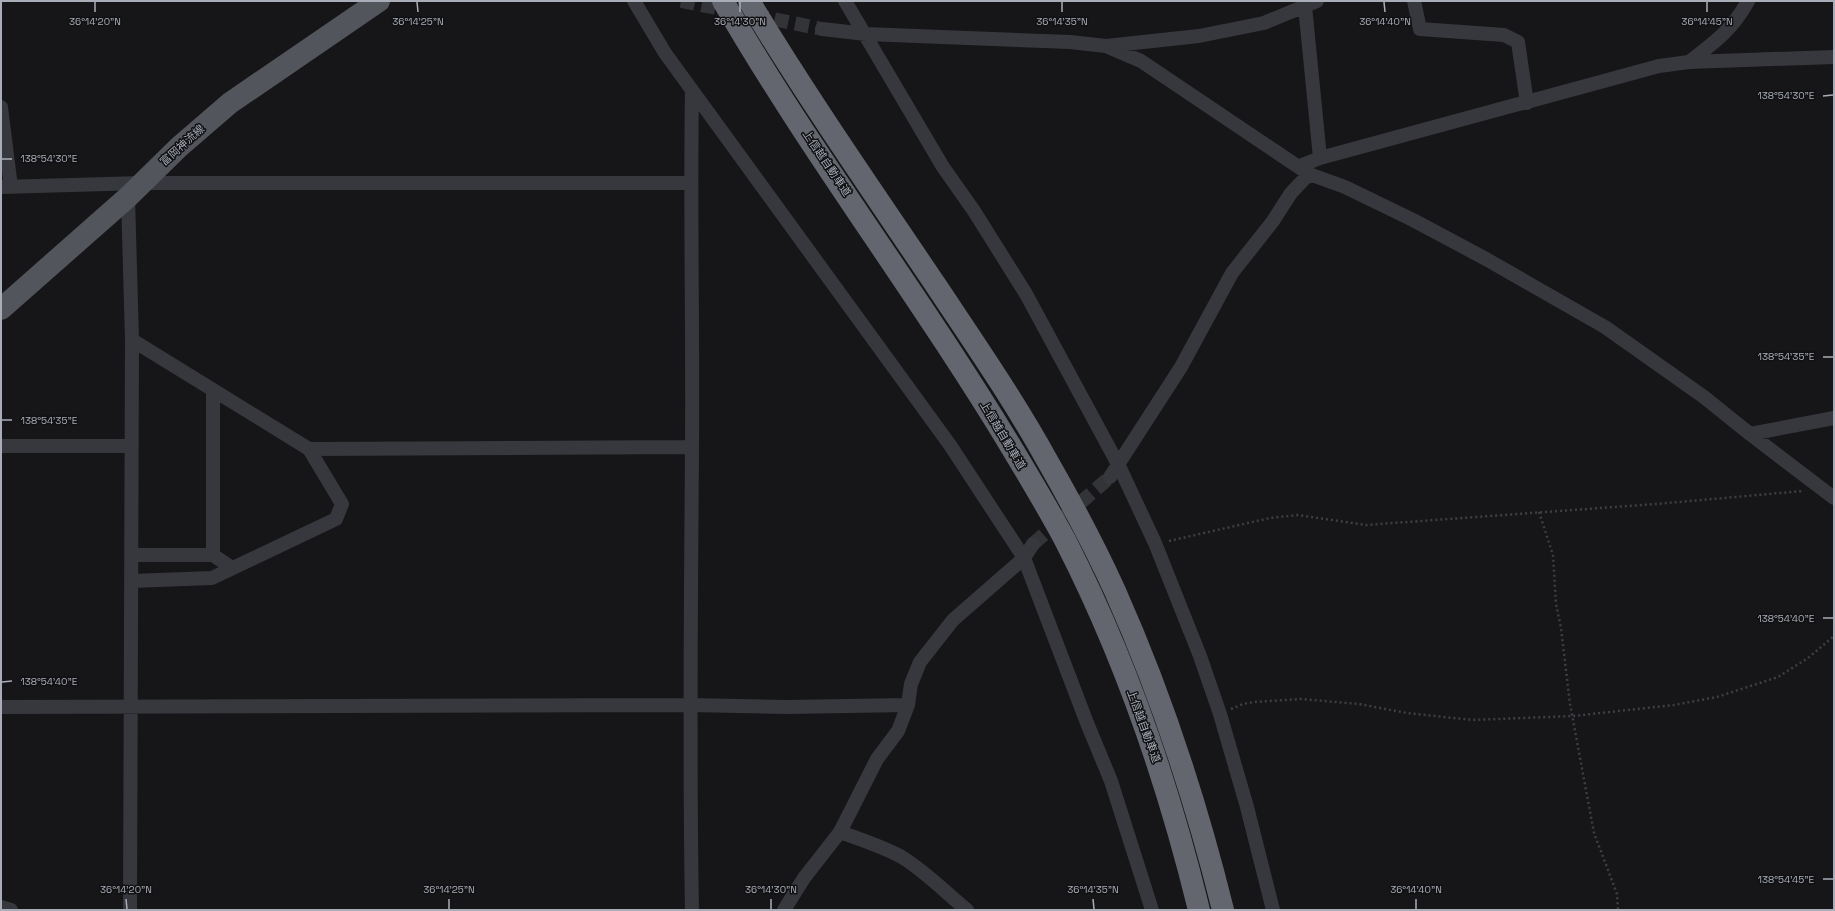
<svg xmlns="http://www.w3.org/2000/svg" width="1835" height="911" font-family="'Space Grotesk','Noto Sans JP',sans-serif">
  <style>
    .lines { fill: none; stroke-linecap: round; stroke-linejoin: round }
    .minor-tunnel { stroke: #333438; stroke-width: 14; stroke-dasharray: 14 7; stroke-linecap: butt }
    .path { stroke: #3d3f44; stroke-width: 2.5; stroke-dasharray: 2 3; stroke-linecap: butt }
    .minor { stroke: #37383d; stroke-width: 14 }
    .primary { stroke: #53555c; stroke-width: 22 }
    .motorway { stroke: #63666e; stroke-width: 22 }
    .ticks { fill: none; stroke: #a8adb8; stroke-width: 1.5 }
    .labels { text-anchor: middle; stroke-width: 3; stroke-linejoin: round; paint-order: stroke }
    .street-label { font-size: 11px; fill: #a8adb8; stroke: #111113 }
    .ticks-label { font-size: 10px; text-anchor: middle; fill: #a8adb8; stroke: #111113; stroke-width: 3; stroke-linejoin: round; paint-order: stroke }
  </style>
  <rect width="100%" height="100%" fill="#161618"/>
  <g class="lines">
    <!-- minor-tunnel -->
    <path class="minor-tunnel" d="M681,1L732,11
      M754,15L822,29
      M1033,544L1110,477"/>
    <!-- path -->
    <path class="path" d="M1539,512L1553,555L1556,604L1561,628L1570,704L1594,833L1617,894L1618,910
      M1169,541L1270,518L1298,515L1366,525L1656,504L1803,491
      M1231,709L1243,704L1254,702L1301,699L1359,704L1407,713L1472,720L1573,716L1674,705L1717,697L1778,677L1808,658L1834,636"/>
    <!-- minor -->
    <path class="minor" d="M634,1L665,53L950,445L1024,558L1087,723L1111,781L1152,910
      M845,1L943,167L974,211L1026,294L1119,466L1155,543L1200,656L1220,714L1247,807L1273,910
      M1414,1L1420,29L1504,35L1518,42L1527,103
      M1305,6L1320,158
      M822,29L866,34L1070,42L1106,46L1199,36L1264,23L1317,1
      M1106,46L1141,61L1309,174L1345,187L1413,220L1486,259L1605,327L1704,397L1750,434L1834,498
      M1689,62C1715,42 1732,30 1748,1
      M1,107L11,187
      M1300,166L1320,158L1659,66L1689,62L1834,57
      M1,187L142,183H690
      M128,197L132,340L130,910
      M132,340L309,449L342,504L336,519L212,578L132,581
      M213,390V555L232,568
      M1750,434L1834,418
      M1,446H131
      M309,449L692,447
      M1110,477L1181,367L1232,273L1273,221L1291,193L1309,174
      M132,555H213
      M1,707L689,705L786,707L908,705
      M840,832C860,839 881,846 900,856C924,870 945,892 967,910
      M1,907L11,910
      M692,910C689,756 691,602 692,448C693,329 690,209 692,90
      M784,910L804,878L840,832L877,759L898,731L908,705L911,684L920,662L953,620L1024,558L1033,544"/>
    <!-- primary -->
    <path class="primary" d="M1,309L128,197L179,147L230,103L379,1"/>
    <!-- motorway -->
    <path class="motorway" d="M723,1C812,155 921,297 1013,450C1031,480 1049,510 1065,540C1125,657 1168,783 1199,910
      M749,1C808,99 873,192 937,287C975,344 1015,402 1048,462C1072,504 1095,547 1115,591C1161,694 1196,801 1223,910"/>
  </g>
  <!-- ticks -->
  <path class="ticks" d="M95,2V12M417,2L418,12M740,2V12M1062,2V12M1384,2L1385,12M1707,2V12M1823,96L1833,95M2,159H12M1823,357H1833M2,420H12M1823,618H1833M2,682L12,681M1823,879H1833M126,899L127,909M449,899V909M771,899V909M1093,899L1094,909M1416,899V909"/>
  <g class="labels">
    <!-- street labels -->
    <g class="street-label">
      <text transform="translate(182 145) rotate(-42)" y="4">富岡神流線</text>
      <text transform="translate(827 163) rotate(56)" y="4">上信越自動車道</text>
      <text transform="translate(1003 435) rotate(59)" y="4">上信越自動車道</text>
      <text transform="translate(1144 726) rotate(70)" y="4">上信越自動車道</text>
    </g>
  </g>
  <g class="ticks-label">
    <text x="95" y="25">36°14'20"N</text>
    <text x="418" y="25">36°14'25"N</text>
    <text x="740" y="25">36°14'30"N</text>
    <text x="1062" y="25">36°14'35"N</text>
    <text x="1385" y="25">36°14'40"N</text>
    <text x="1707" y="25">36°14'45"N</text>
    <text x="1786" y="99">138°54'30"E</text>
    <text x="49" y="162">138°54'30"E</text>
    <text x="1786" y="360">138°54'35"E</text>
    <text x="49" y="424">138°54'35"E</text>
    <text x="1786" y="622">138°54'40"E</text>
    <text x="49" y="685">138°54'40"E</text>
    <text x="1786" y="883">138°54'45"E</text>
    <text x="126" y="893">36°14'20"N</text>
    <text x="449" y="893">36°14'25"N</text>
    <text x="771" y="893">36°14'30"N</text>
    <text x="1093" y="893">36°14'35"N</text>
    <text x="1416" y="893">36°14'40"N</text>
  </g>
  <!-- border -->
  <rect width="1835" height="911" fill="none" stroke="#a8adb8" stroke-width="4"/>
</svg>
